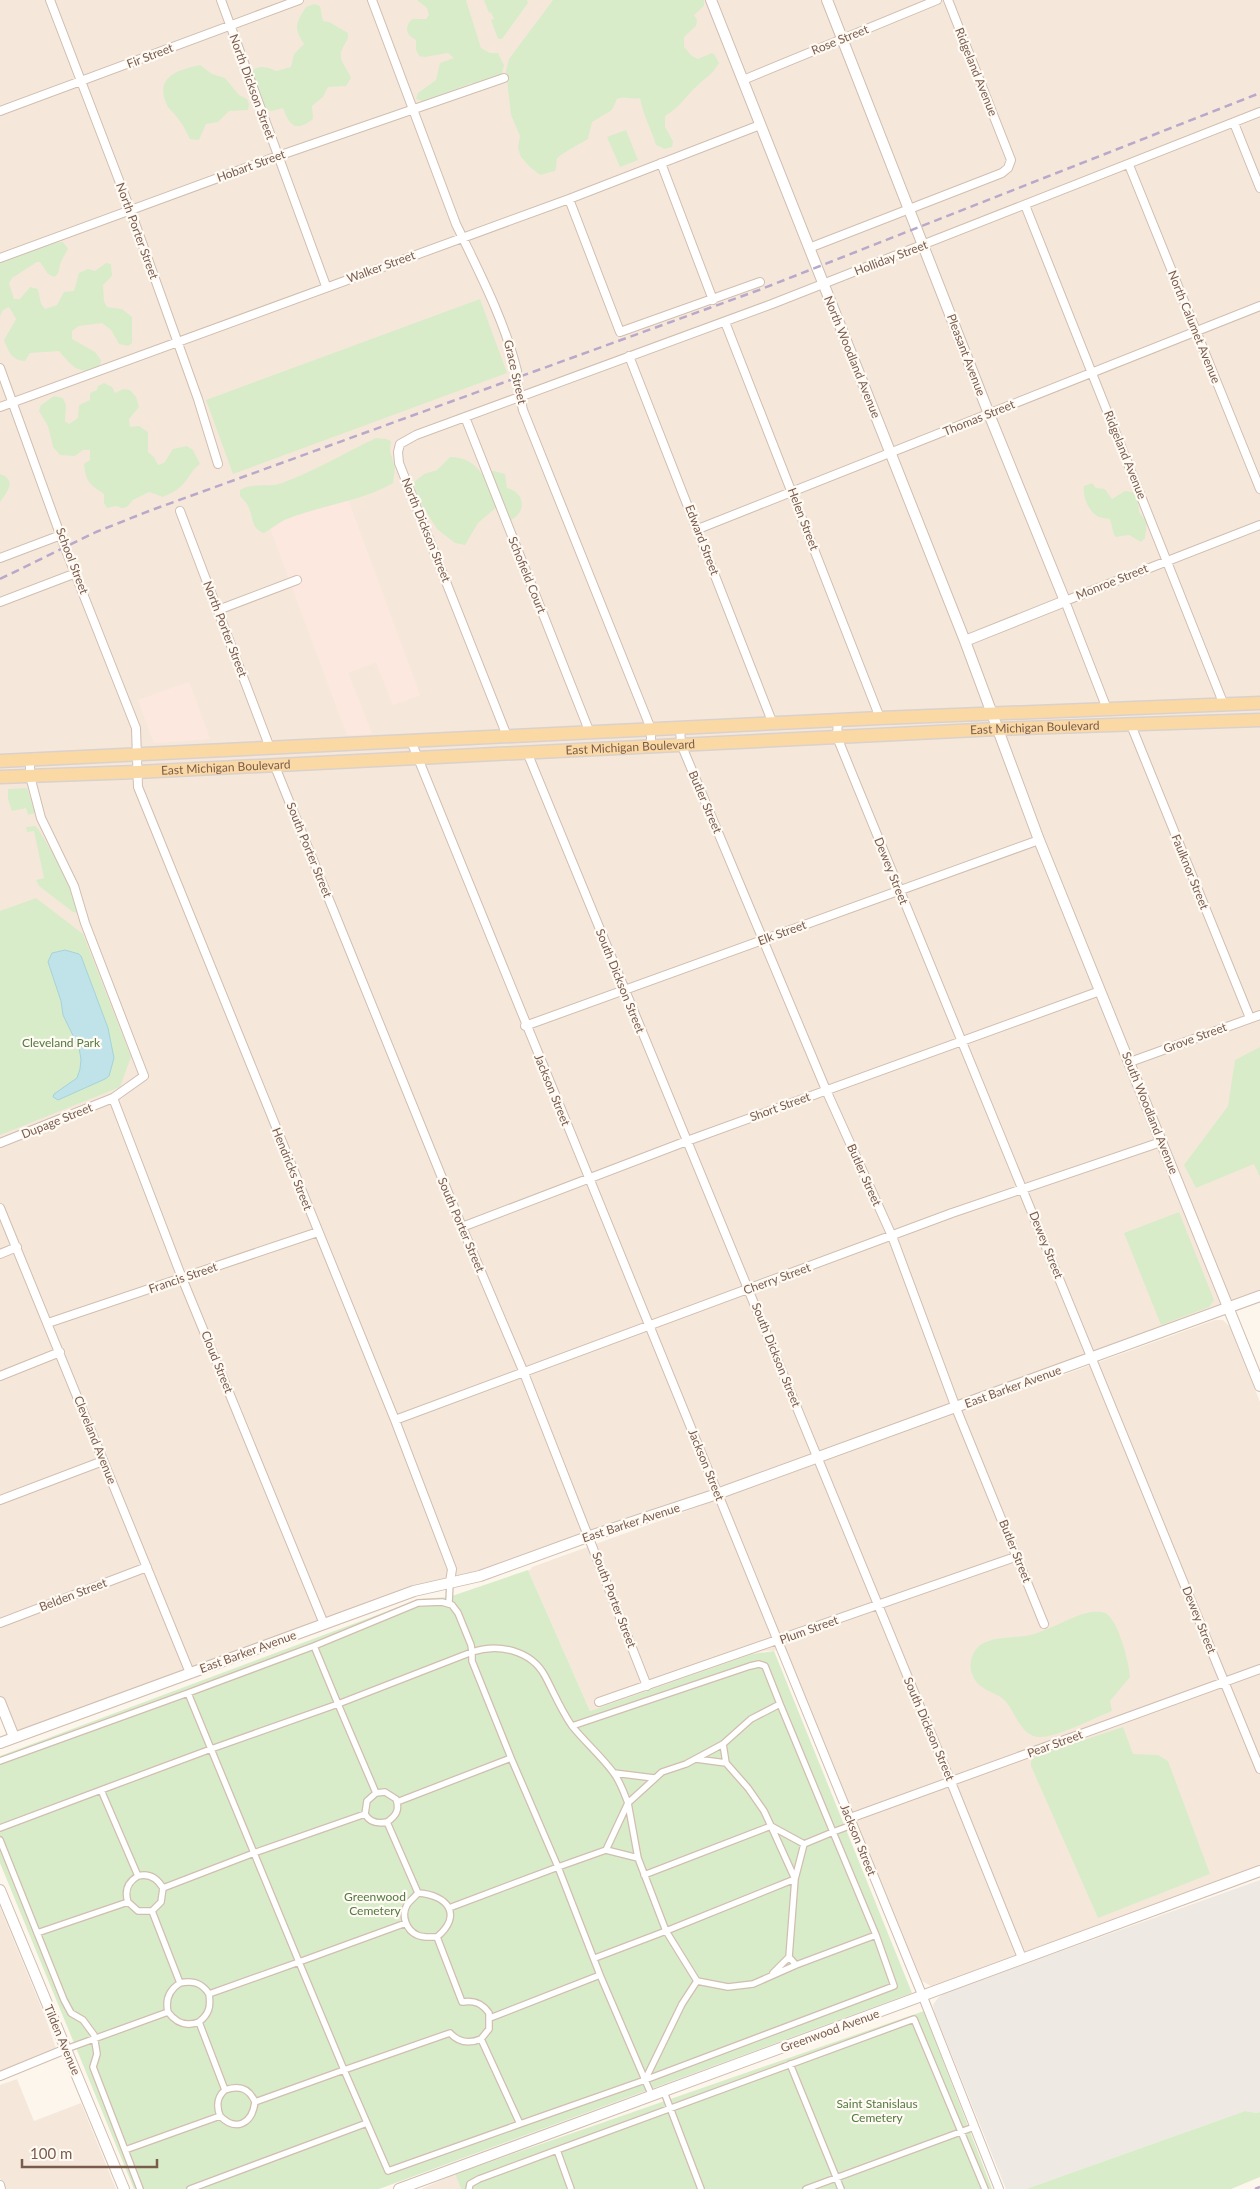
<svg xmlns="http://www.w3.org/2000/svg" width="1260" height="2189" font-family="Lato,sans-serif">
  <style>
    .residential { fill: #f5e8da }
    .commercial { fill: #fde8e0 }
    .industrial { fill: #efe9e4 }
    .green { fill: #d8ecc9 }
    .water { fill: #bfe3e8; stroke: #a5d3da }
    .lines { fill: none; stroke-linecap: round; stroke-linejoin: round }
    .pedestrian-casing { stroke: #d1beb0; stroke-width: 8 }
    .minor-casing { stroke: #d1beb0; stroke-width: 10 }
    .tertiary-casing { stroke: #d1beb0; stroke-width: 12 }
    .primary-casing { stroke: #dad1cd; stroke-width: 15 }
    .pedestrian { stroke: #fff; stroke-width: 5.5 }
    .minor { stroke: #fff; stroke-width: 8 }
    .tertiary { stroke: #fff; stroke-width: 10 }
    .primary { stroke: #fbd9a5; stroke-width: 12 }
    .rail { stroke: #b9a8c9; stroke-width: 2.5; stroke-dasharray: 8 5; stroke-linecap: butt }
    .labels { text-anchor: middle; stroke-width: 4.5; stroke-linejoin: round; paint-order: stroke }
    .street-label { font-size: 12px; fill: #7a5c4d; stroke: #fffaf3 }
    .park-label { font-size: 12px; fill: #537a41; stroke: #fffaf3 }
  </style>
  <rect width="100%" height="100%" fill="#fdf6ec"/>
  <!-- residential -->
  <path class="residential" d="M0,0H1260V1296L14,1737L0,1701Z
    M1215,1320H1223L1230,1327L1260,1402V1865L931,1986L922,1981L786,1650L765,1651L752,1654L590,1711L528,1570H530L532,1567Z
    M0,1907L46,2019L56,2048L0,2071Z
    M17,2079L34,2121L81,2103L116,2189H4L0,2178V2085Z
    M455,2174L461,2189H421Z"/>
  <!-- commercial -->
  <path class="commercial" d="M346,494L420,695L393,705L376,662L348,673L372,734L347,735L269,525Z
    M189,682L210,739L154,743L138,700Z"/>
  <!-- industrial -->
  <path class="industrial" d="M1260,1880V2112L1257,2113L1245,2111L1026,2189H1006L935,2014L933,2005L938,1998L944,1993Z"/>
  <!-- green -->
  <path class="green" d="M417,0H466L481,48L490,53H498L504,65L500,82L471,83L424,102L416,99L418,93L436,80L440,63L454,58L448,53L425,57L419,56L416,50V40C406,36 404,27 412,19H426L429,15L427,8Z
    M484,0H527L528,3L502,39H498L491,20L494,19L491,12L489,13Z
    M553,0H704V6L694,15L697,20L696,26L684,37V47L692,56L698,59L712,53L714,54L719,63C712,75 706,77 697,86C686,96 679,108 665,116V127L673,141L672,147L665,149L656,145C651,129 643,115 640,98C631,100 625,96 617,99L612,110L592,122L588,139C583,142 557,156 557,159C556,163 557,167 555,171L540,175L530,167L521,157L518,148L520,136L511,115L506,71L509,59Z
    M314,4L320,6L323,21L329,22L348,33C349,41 343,45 341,52C339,62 348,69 351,78L346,86L328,87L323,97L312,106L313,119C296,132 290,127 283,108L272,111L257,107L258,95L247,84L250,72C260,65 265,66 276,71L291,67L294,54L304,44C293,27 296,23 306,7Z
    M200,65L212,74L225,78L239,95L247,99L249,104L248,110L229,111L218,122L206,124L199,140L190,139C186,131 182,123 176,116C174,113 170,110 168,107C153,78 176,70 200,65Z
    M626,130L638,160L620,167L607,137Z
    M63,242L68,249C66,253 63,257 61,262C58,268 61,273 54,277L48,274L40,262H37L12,278L9,283L14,299H20L30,287L38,289L41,304L45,309L57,305L64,292L74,291L79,273L88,269L95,271L106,263L111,264L112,276L103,285L104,301L107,307L122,309L132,317V343L128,346L119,344L111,330L102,323L79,326L72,331V339L95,352L101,360L100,366C79,377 72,366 59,351L30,353L25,361C11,360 9,352 4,340L16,319L9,307L3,310L0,316V261L51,243Z
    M480,299L507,373L233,474L206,400Z
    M104,383L112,387L115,393L123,389L130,390L136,397L139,407L129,419L130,427L139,426L148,432V452L154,457L158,465L164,463L173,449L187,446L193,450L200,464C192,470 190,476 184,483C179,490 171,493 163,497L149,492L133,500L127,507L122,508L116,506L107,508L104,503V494C89,484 86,482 84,464L90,460V450H83L75,456L60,455L53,447L48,426L39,411L41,405L54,396L63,398L66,405L65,421L69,424L78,418L79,405L90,400V393L97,390L98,386Z
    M376,438L386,439L391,441L390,451L395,468L393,483C360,502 322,505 287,519C279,522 272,529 264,533C250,529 254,517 248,506C247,502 242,499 240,496V490C252,482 269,488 282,483C315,471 344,453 376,438Z
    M450,457C464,457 473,462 482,474L494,471L505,474L507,488C524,492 528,511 511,520L498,506L478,523L465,545L455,543L437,529L415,494L414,482L424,474L437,470Z
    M0,474C17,480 8,491 0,502Z
    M1092,483L1096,488L1105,489L1112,499L1125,491L1133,492L1138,500L1139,512L1147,522L1145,538L1141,542L1129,535L1116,537L1114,535L1110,519C1106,518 1100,518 1097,516C1089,511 1082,496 1084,486Z
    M27,788L35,813L28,815L26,808L12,811L8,799V789Z
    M35,826C42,830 81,905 78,913L73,912L39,886L36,880L44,878L34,831L27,832L26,827Z
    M36,898L83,934L131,1057L120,1087L0,1135V911Z
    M1260,1047V1177L1254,1164L1196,1188L1184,1165L1228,1106L1235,1060Z
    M1179,1212L1214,1300L1209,1307L1161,1325L1124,1233Z
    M528,1570L590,1711L752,1654L774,1651L912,1993L379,2189H134L0,1863V1756L420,1599L449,1597Z
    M1091,1612C1096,1612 1102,1611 1107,1614C1119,1623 1129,1662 1130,1677L1110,1701L1112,1711C1094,1718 1058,1737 1040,1737C1022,1737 1016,1715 1007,1703C997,1690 977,1693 971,1671C969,1662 973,1649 982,1644C997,1635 1018,1639 1034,1634C1054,1628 1071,1616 1091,1612Z
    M1123,1727L1133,1754L1158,1755L1168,1761L1210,1874L1098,1918L1031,1766V1761L1036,1756Z
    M924,2011L992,2189H461L455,2174Z
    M1245,2111L1257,2113L1260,2112V2177L1231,2189H1026Z"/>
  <!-- water -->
  <path class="water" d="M65,950L79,954L81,956L108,1028L114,1058L109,1076L105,1079L58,1100L53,1097L54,1094L77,1078L80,1069L81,1059L79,1048L63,1015L61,1001L48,962L52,953Z"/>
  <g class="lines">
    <defs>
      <path id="pedestrian" d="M449,1603L450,1582
        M314,1646L418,1603L442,1602L452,1605L458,1613L471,1645L472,1652C498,1643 531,1650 545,1676C554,1693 561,1710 572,1726C585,1742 601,1756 613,1772C620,1781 624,1793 628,1803L606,1850L558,1867L511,1758
        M572,1726L750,1666L759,1664L765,1666L780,1704L751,1719L723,1744L686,1764L662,1772L628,1803L638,1858
        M696,1759L726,1763
        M0,1761L188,1693L211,1749L338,1704L314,1646L188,1693
        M614,1773L654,1778
        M101,1790L211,1749L254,1853L163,1888L161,1902L152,1911
        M376,1793L385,1792L396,1799C400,1810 396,1816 387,1822
        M365,1814L367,1801L376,1793L338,1704L472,1652V1661L511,1758L397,1802
        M852,1825L833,1832L876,1935
        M0,1828L101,1790L138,1876C128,1882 124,1890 128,1902
        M0,1840L64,2000L71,2013L83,2020L94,2035L97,2054L93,2067L140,2189
        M606,1850L638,1858L666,1931L795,1879L771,1826L804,1844L833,1832L780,1704
        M644,1875L771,1826L764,1811L748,1788L726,1763L723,1744
        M138,1876C149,1873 157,1878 163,1888
        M449,1908L558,1867L600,1975L490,2018
        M37,1933L128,1902L138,1911H152L180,1983C169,1990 165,1999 168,2012
        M437,1937C431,1937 423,1938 417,1935C406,1930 401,1915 407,1905C409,1901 415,1897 418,1893C448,1895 463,1915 437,1937L462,2002C474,2000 482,2003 489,2013V2029L481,2039
        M595,1958L666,1931L697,1981
        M796,1965L789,1957L795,1879L804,1844
        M773,1973L789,1957
        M180,1983C193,1980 202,1983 209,1994L299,1962L254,1853L365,1814C370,1823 378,1824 387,1822L418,1893
        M199,2022C209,2014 211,2007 209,1994
        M450,2033C459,2043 469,2044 481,2039L520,2124L388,2171L344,2070Z
        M66,2049L168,2012C176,2023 186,2027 199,2022L225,2090C217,2097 216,2105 220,2116
        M790,2064L841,2189
        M645,2080L894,1986L876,1935L796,1965L753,1984L728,1987L697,1981L682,2004L645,2080L652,2096
        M225,2090C239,2085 249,2088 255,2102L344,2070L299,1962L406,1923
        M664,2092L701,2189
        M520,2124L645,2080L600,1975
        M125,2150L220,2116C236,2132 252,2124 255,2102
        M190,2189L367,2123
        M469,2189L470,2184L479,2179L557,2150
        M571,2189L557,2150L914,2019L985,2189
        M806,2189L974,2127"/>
      <path id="minor" d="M50,0L130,209L198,399L218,464
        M221,0L326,286
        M372,0L456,224C479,272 504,319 517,371L516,378L523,410L651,729V746
        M743,80L937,0
        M0,111L299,0
        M1234,123L1260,188
        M661,163L713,300
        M1129,165L1260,489
        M569,199L620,332L760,282
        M1025,205L1224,705
        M809,248L1002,173L1008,168L1011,160L948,0
        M0,258L278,156L504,78
        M725,322L880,718
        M629,356L773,724
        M0,368L65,548L136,728L138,787L395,1420L452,1569L450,1582
        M0,407L569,199L760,125
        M465,417L590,733
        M180,511L270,748
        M698,529L1260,306
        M0,558L61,535
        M0,602L76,573
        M218,610L297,580
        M1107,709L1065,601L1260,525
        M838,720L837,737L1260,1769
        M1131,725L1250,1018
        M680,728L681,744L826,1090L892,1236L956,1408L1044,1624
        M507,736L399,463L398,452L400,444L416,435L772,304L1260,112
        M411,741L923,1997L999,2189
        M527,752L951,1782L1022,1958
        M274,764L462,1227L524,1373L647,1686
        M525,1026L1039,840
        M1130,1062L1260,1015
        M113,1098L182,1278L324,1624
        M0,1143L113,1098L144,1076L85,923L74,886L41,818L30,776V760
        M0,1208L190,1673
        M462,1227L687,1141L1100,991
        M0,1254L17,1247
        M48,1323L318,1232
        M0,1376L60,1352
        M395,1420L952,1213L1161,1142
        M0,1500L103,1461
        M0,1623L147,1567
        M599,1702L1018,1556
        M850,1818L1260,1669
        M0,2076L66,2049
        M0,2185L1,2189"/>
      <path id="tertiary" d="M711,0L965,641L1039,840L1260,1386
        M827,0L989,414L1065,601L965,641
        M0,1702L14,1737
        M0,1743L414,1591L480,1576L590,1536L717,1494L1260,1296
        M0,1890L124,2189
        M399,2189L1260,1871"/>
      <g id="primary">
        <path d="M0,761L880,718L1260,703"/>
        <path id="s1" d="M0,777L137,772L997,729L1260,720"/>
      </g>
    </defs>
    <!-- pedestrian casing -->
    <use href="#pedestrian" class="pedestrian-casing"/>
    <!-- minor casing -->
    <use href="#minor" class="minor-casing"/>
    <!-- tertiary casing -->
    <use href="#tertiary" class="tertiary-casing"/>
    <!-- primary casing -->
    <use href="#primary" class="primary-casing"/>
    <!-- pedestrian -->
    <use href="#pedestrian" class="pedestrian"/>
    <!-- minor -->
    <use href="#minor" class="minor"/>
    <!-- tertiary -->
    <use href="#tertiary" class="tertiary"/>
    <!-- primary -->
    <use href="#primary" class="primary"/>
    <!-- rail -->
    <path class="rail" d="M0,579L96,532L149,511L759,290L1260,93
      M1255,2189L1260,2187"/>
  </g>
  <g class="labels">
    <!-- street labels -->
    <g class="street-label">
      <text transform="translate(840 40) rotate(-22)" y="4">Rose Street</text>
      <text transform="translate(150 56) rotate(-21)" y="4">Fir Street</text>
      <text transform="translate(976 72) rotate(68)" y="4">Ridgeland Avenue</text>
      <text transform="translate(252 87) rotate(70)" y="4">North Dickson Street</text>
      <text transform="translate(251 166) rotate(-20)" y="4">Hobart Street</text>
      <text transform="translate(137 231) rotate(70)" y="4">North Porter Street</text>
      <text transform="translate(891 258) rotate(-21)" y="4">Holliday Street</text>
      <text transform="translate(381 267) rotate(-20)" y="4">Walker Street</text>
      <text transform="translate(1194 327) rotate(68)" y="4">North Calumet Avenue</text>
      <text transform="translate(966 355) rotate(69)" y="4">Pleasant Avenue</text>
      <text transform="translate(852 357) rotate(68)" y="4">North Woodland Avenue</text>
      <text transform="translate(515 372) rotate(77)" y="4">Grace Street</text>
      <text transform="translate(979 418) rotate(-22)" y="4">Thomas Street</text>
      <text transform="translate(1125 455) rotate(68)" y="4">Ridgeland Avenue</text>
      <text transform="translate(803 519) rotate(69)" y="4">Helen Street</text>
      <text transform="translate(426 530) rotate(68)" y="4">North Dickson Street</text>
      <text transform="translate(702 540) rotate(69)" y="4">Edward Street</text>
      <text transform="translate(72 561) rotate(69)" y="4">School Street</text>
      <text transform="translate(527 575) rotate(68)" y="4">Schofield Court</text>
      <text transform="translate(1112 582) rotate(-22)" y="4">Monroe Street</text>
      <text transform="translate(225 629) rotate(69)" y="4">North Porter Street</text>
      <text dy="4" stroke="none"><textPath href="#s1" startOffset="1036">East Michigan Boulevard</textPath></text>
      <text dy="4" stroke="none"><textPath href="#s1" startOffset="631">East Michigan Boulevard</textPath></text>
      <text dy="4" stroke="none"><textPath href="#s1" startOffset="226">East Michigan Boulevard</textPath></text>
      <text transform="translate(705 802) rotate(67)" y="4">Butler Street</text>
      <text transform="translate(309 850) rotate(68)" y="4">South Porter Street</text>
      <text transform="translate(891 871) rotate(68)" y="4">Dewey Street</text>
      <text transform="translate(1190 872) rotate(68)" y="4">Faulknor Street</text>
      <text transform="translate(782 933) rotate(-20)" y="4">Elk Street</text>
      <text transform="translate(620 981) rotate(68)" y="4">South Dickson Street</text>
      <text transform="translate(1195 1038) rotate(-20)" y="4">Grove Street</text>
      <text transform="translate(552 1090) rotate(68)" y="4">Jackson Street</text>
      <text transform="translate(780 1107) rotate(-20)" y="4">Short Street</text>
      <text transform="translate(1150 1113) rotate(68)" y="4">South Woodland Avenue</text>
      <text transform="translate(57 1121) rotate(-22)" y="4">Dupage Street</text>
      <text transform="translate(292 1169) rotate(68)" y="4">Hendricks Street</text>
      <text transform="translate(864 1175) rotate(66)" y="4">Butler Street</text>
      <text transform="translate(461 1225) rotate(67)" y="4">South Porter Street</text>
      <text transform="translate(1046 1245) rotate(68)" y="4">Dewey Street</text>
      <text transform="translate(183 1278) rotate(-19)" y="4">Francis Street</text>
      <text transform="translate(777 1279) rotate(-20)" y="4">Cherry Street</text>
      <text transform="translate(776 1355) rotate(68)" y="4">South Dickson Street</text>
      <text transform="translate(217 1362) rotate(68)" y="4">Cloud Street</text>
      <text transform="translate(1013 1387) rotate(-20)" y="4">East Barker Avenue</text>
      <text transform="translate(95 1440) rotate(68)" y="4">Cleveland Avenue</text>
      <text transform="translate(706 1465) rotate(68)" y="4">Jackson Street</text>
      <text transform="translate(631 1523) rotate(-18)" y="4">East Barker Avenue</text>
      <text transform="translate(1015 1551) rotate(68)" y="4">Butler Street</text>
      <text transform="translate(73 1595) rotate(-21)" y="4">Belden Street</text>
      <text transform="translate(614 1600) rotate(69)" y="4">South Porter Street</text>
      <text transform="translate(1199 1620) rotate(68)" y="4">Dewey Street</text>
      <text transform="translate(809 1630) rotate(-20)" y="4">Plum Street</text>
      <text transform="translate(248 1652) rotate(-20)" y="4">East Barker Avenue</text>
      <text transform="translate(929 1729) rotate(67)" y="4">South Dickson Street</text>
      <text transform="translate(1055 1744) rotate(-20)" y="4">Pear Street</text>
      <text transform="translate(858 1840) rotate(68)" y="4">Jackson Street</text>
      <text transform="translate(830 2031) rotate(-20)" y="4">Greenwood Avenue</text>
      <text transform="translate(62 2040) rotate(67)" y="4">Tilden Avenue</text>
    </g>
    <!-- park labels -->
    <g class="park-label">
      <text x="61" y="1047">Cleveland Park</text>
      <text x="375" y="1901">Greenwood<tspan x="375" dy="14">Cemetery</tspan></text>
      <text x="877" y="2108">Saint Stanislaus<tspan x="877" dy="14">Cemetery</tspan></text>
    </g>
  </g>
  <!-- scale -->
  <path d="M22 2159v8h135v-8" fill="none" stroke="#7a5c4d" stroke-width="2.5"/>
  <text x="30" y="2159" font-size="15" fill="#7a5c4d" stroke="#fffaf3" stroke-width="4" paint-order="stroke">100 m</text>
</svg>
